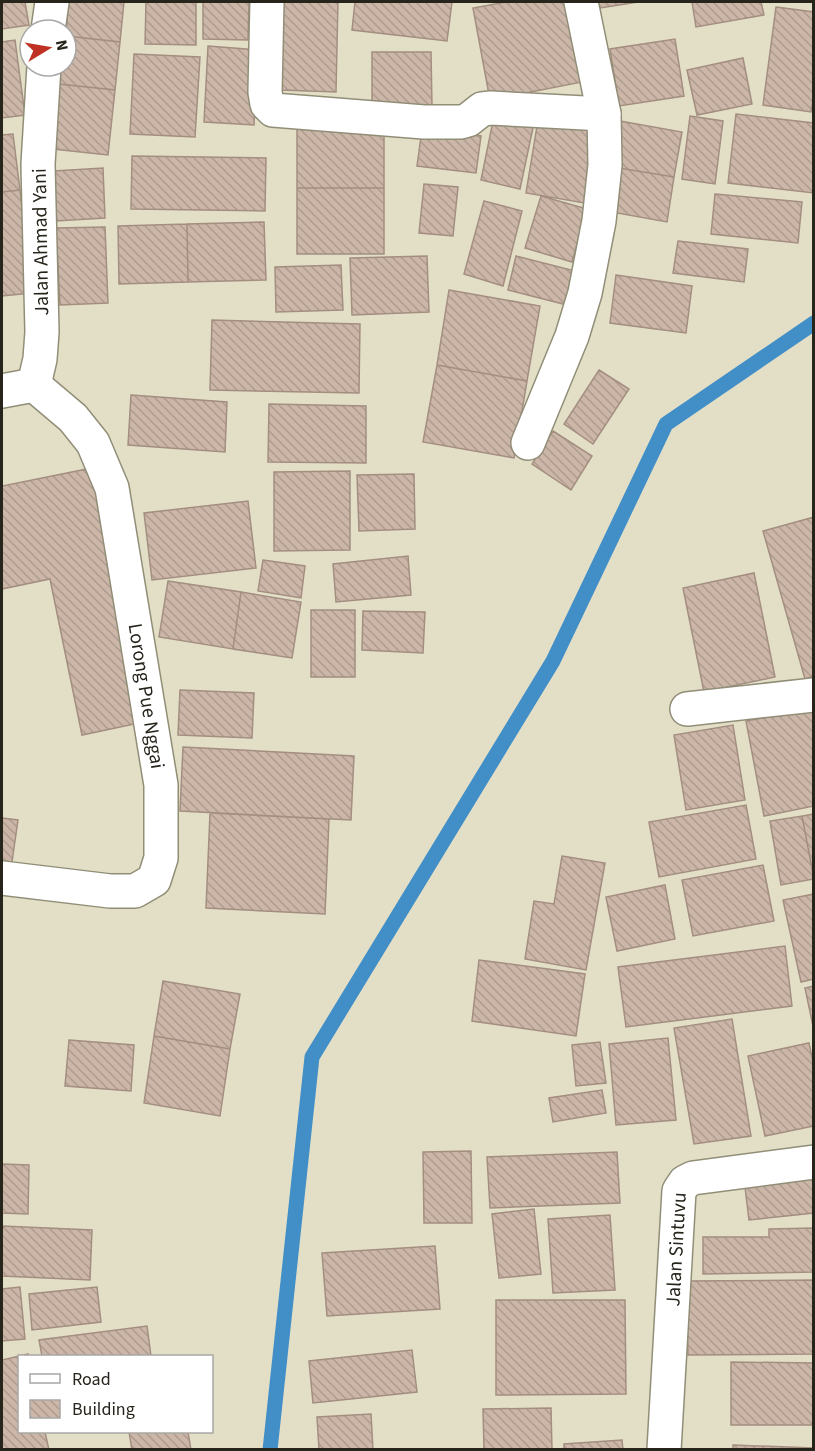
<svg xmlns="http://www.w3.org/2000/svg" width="815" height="1451" font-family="'Source Sans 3',sans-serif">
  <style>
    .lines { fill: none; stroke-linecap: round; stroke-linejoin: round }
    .stream { stroke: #428fc8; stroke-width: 15 }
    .building { fill: url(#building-back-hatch); stroke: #a38e80; stroke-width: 1.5 }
    .minor-casing { stroke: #918e78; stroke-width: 36 }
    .minor { stroke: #fff; stroke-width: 33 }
    .labels { text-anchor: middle; stroke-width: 5; stroke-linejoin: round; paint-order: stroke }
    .street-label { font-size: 20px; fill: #26241b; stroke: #fff }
  </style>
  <defs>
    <pattern id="building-back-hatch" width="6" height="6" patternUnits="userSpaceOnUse" patternTransform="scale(1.5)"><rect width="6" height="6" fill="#ccb6a8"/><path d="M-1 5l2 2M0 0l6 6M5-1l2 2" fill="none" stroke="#af9c90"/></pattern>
  </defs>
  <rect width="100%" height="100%" fill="#e3dfc7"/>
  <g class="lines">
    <!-- stream -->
    <path class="stream" d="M270,1450L312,1057L553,661L666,424L814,323"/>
  </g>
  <!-- building -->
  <path class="building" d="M2,2H25L29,25L2,29Z
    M68,2H124L120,42L66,36Z
    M146,2H196V45L145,44Z
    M203,2H249L248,40L203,39Z
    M283,2H338L336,92L281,90Z
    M355,2H452L447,41L352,30Z
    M506,2H567L582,82L490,100L473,8Z
    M592,2H638L594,9Z
    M692,2H761L764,15L696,27Z
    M776,7L814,12V94L811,112L763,105Z
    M66,36L120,42L115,90L59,84L61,66H66Z
    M675,39L684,96L619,106L610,49Z
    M15,40L25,115L2,118V42Z
    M208,46L258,50L254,125L204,122Z
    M372,52H431L432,106H372Z
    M134,54L200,57L195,137L130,134Z
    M743,58L752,104L697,115L687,70Z
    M59,84L115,90L108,155L53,149Z
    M736,114L814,123V193L728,183Z
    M494,116L534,123L520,189L481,180Z
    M690,116L723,121L715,184L682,179Z
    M538,120L602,130L590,204L526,193Z
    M620,121L682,132L674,177L613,167Z
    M297,126H384V188H297Z
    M422,129L481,136L476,173L417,166Z
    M13,134L20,190L2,192V135Z
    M132,156L266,158L265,211L131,209Z
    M613,167L674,177L667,222L606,211Z
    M103,168L105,218L56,221L54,171Z
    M424,184L458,187L453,236L419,233Z
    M297,188H384V254H297Z
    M20,190L32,293L2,296V192Z
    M715,194L802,202L798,243L711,234Z
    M541,196L587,209L572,262L525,248Z
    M484,201L522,211L503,286L464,274Z
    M264,222L266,280L188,282L187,224Z
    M187,224L188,282L119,284L118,226Z
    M105,227L108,303L60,305L56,228Z
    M678,241L748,249L744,282L673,273Z
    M427,256L429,312L352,315L350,258Z
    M516,256L575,271L567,305L508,290Z
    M341,265L343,310L276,312L275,267Z
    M616,275L692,286L686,333L610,323Z
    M449,290L540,306L527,381L437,365Z
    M212,320L360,324L359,393L210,390Z
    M437,365L527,381L514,458L423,442Z
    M599,370L629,389L593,444L564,424Z
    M131,395L227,402L225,452L128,445Z
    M269,404L366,406V463L268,462Z
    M553,431L592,456L571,490L532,464Z
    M92,468L144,722L82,735L50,579L2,589V486Z
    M350,471V550L274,551V472Z
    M414,474L415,529L359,531L357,475Z
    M248,501L256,568L152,580L144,513Z
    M814,517V676L805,679L763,531Z
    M408,556L411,595L336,602L333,564Z
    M263,560L305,566L301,598L258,591Z
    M754,573L775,677L704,692L683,588Z
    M168,581L241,592L233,649L159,637Z
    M241,592L301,602L292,658L233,649Z
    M311,610H355V677H311Z
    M363,611L425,612L423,653L362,650Z
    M180,690L254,693L252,738L178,735Z
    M814,709V806L764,816L746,721Z
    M733,725L745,800L686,810L674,735Z
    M183,747L354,756L351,820L180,811Z
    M746,805L756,859L659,877L649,822Z
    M210,813L329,819L325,914L206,908Z
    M814,814V879L802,816Z
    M802,816L814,879L781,885L770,821Z
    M2,818L18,820L12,862L2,861Z
    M562,856L605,863L586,970L525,959L534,901L554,904Z
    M763,865L774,921L693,936L682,880Z
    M665,885L675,939L617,951L606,897Z
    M814,894V979L801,982L783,900Z
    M785,946L792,1006L626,1027L618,967Z
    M479,960L585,974L576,1036L472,1021Z
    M163,981L240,994L230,1049L154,1036Z
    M814,986V1031L805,988Z
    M732,1019L751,1136L694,1144L674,1028Z
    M154,1036L230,1049L220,1116L144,1103Z
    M668,1038L676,1120L616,1125L609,1044Z
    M69,1040L134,1045L131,1091L65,1086Z
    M600,1042L606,1083L576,1086L572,1045Z
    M809,1043L814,1067V1126L765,1136L748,1056Z
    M602,1090L606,1113L553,1122L549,1098Z
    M471,1151L472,1223H424L423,1152Z
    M617,1152L620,1203L490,1208L487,1157Z
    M2,1164L29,1165L28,1214L2,1213Z
    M814,1171V1213L749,1220L744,1179Z
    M534,1209L541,1274L499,1278L492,1214Z
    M610,1215L615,1290L553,1293L548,1219Z
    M2,1226L92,1230L90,1280L2,1276Z
    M814,1228V1272L703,1274V1237H769V1229Z
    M435,1246L440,1309L327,1316L322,1253Z
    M814,1280V1354L688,1355L686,1281Z
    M20,1287L25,1339L2,1341V1289Z
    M97,1287L101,1322L32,1330L29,1294Z
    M496,1300H625L626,1394L496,1395Z
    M147,1326L151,1356H42L39,1340Z
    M412,1350L417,1392L313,1403L309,1361Z
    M28,1354V1356H20V1432H45L49,1450H2V1360Z
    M731,1362L814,1363V1425H731Z
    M551,1408L552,1450H484L483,1409Z
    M371,1414L373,1450H319L317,1417Z
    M129,1432H188L191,1450H132Z
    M622,1440L623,1450H564V1444Z
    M733,1445L814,1448V1450H733Z"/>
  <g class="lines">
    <defs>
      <g id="minor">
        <path d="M267,2L265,92L267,104L273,110L424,122H461L468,120L482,109L491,108L604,114"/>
        <path d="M48,30L52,2"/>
        <path d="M34,385L40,359L42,332L38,164L44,66"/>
        <path d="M2,391L34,385"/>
        <path d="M528,443L572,336L585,293L599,221L605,165L604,114L581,2"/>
        <path d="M687,709L814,695"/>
        <path d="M2,878L110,891H135L154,880L161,858V785L112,488L93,443L73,418L34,385"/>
        <path id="s1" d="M664,1450L679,1191L685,1182L693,1178L814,1162"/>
      </g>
    </defs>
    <!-- minor casing -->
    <use href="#minor" class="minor-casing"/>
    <!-- minor -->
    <use href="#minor" class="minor"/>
  </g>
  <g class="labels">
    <!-- street labels -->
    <g class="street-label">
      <text transform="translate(40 242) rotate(-91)" y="7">Jalan Ahmad Yani</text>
      <text transform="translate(147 696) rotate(81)" y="7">Lorong Pue Nggai</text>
      <text dy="7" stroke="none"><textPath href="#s1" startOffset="201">Jalan Sintuvu</textPath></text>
    </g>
  </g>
  <!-- border -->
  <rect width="815" height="1451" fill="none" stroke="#26241b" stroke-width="6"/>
  <!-- legend -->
  <rect x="18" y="1355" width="195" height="78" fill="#ffffff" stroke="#a8a7a4" stroke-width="1.5"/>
  <rect x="30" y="1374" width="30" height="9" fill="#ffffff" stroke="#a8a7a4" stroke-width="1.5"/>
  <text x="72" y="1385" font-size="18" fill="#26241b">Road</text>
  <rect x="30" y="1400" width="30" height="18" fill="url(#building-back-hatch)" stroke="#a8a7a4" stroke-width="1.5"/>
  <text x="72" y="1415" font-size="18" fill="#26241b">Building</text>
  <!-- north arrow -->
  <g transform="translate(48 48) rotate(79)"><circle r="28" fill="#ffffff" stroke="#a8a7a4" stroke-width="1.5"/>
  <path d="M0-4.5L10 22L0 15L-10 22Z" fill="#bf3223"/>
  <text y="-9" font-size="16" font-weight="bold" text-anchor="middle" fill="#26241b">N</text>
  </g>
</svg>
